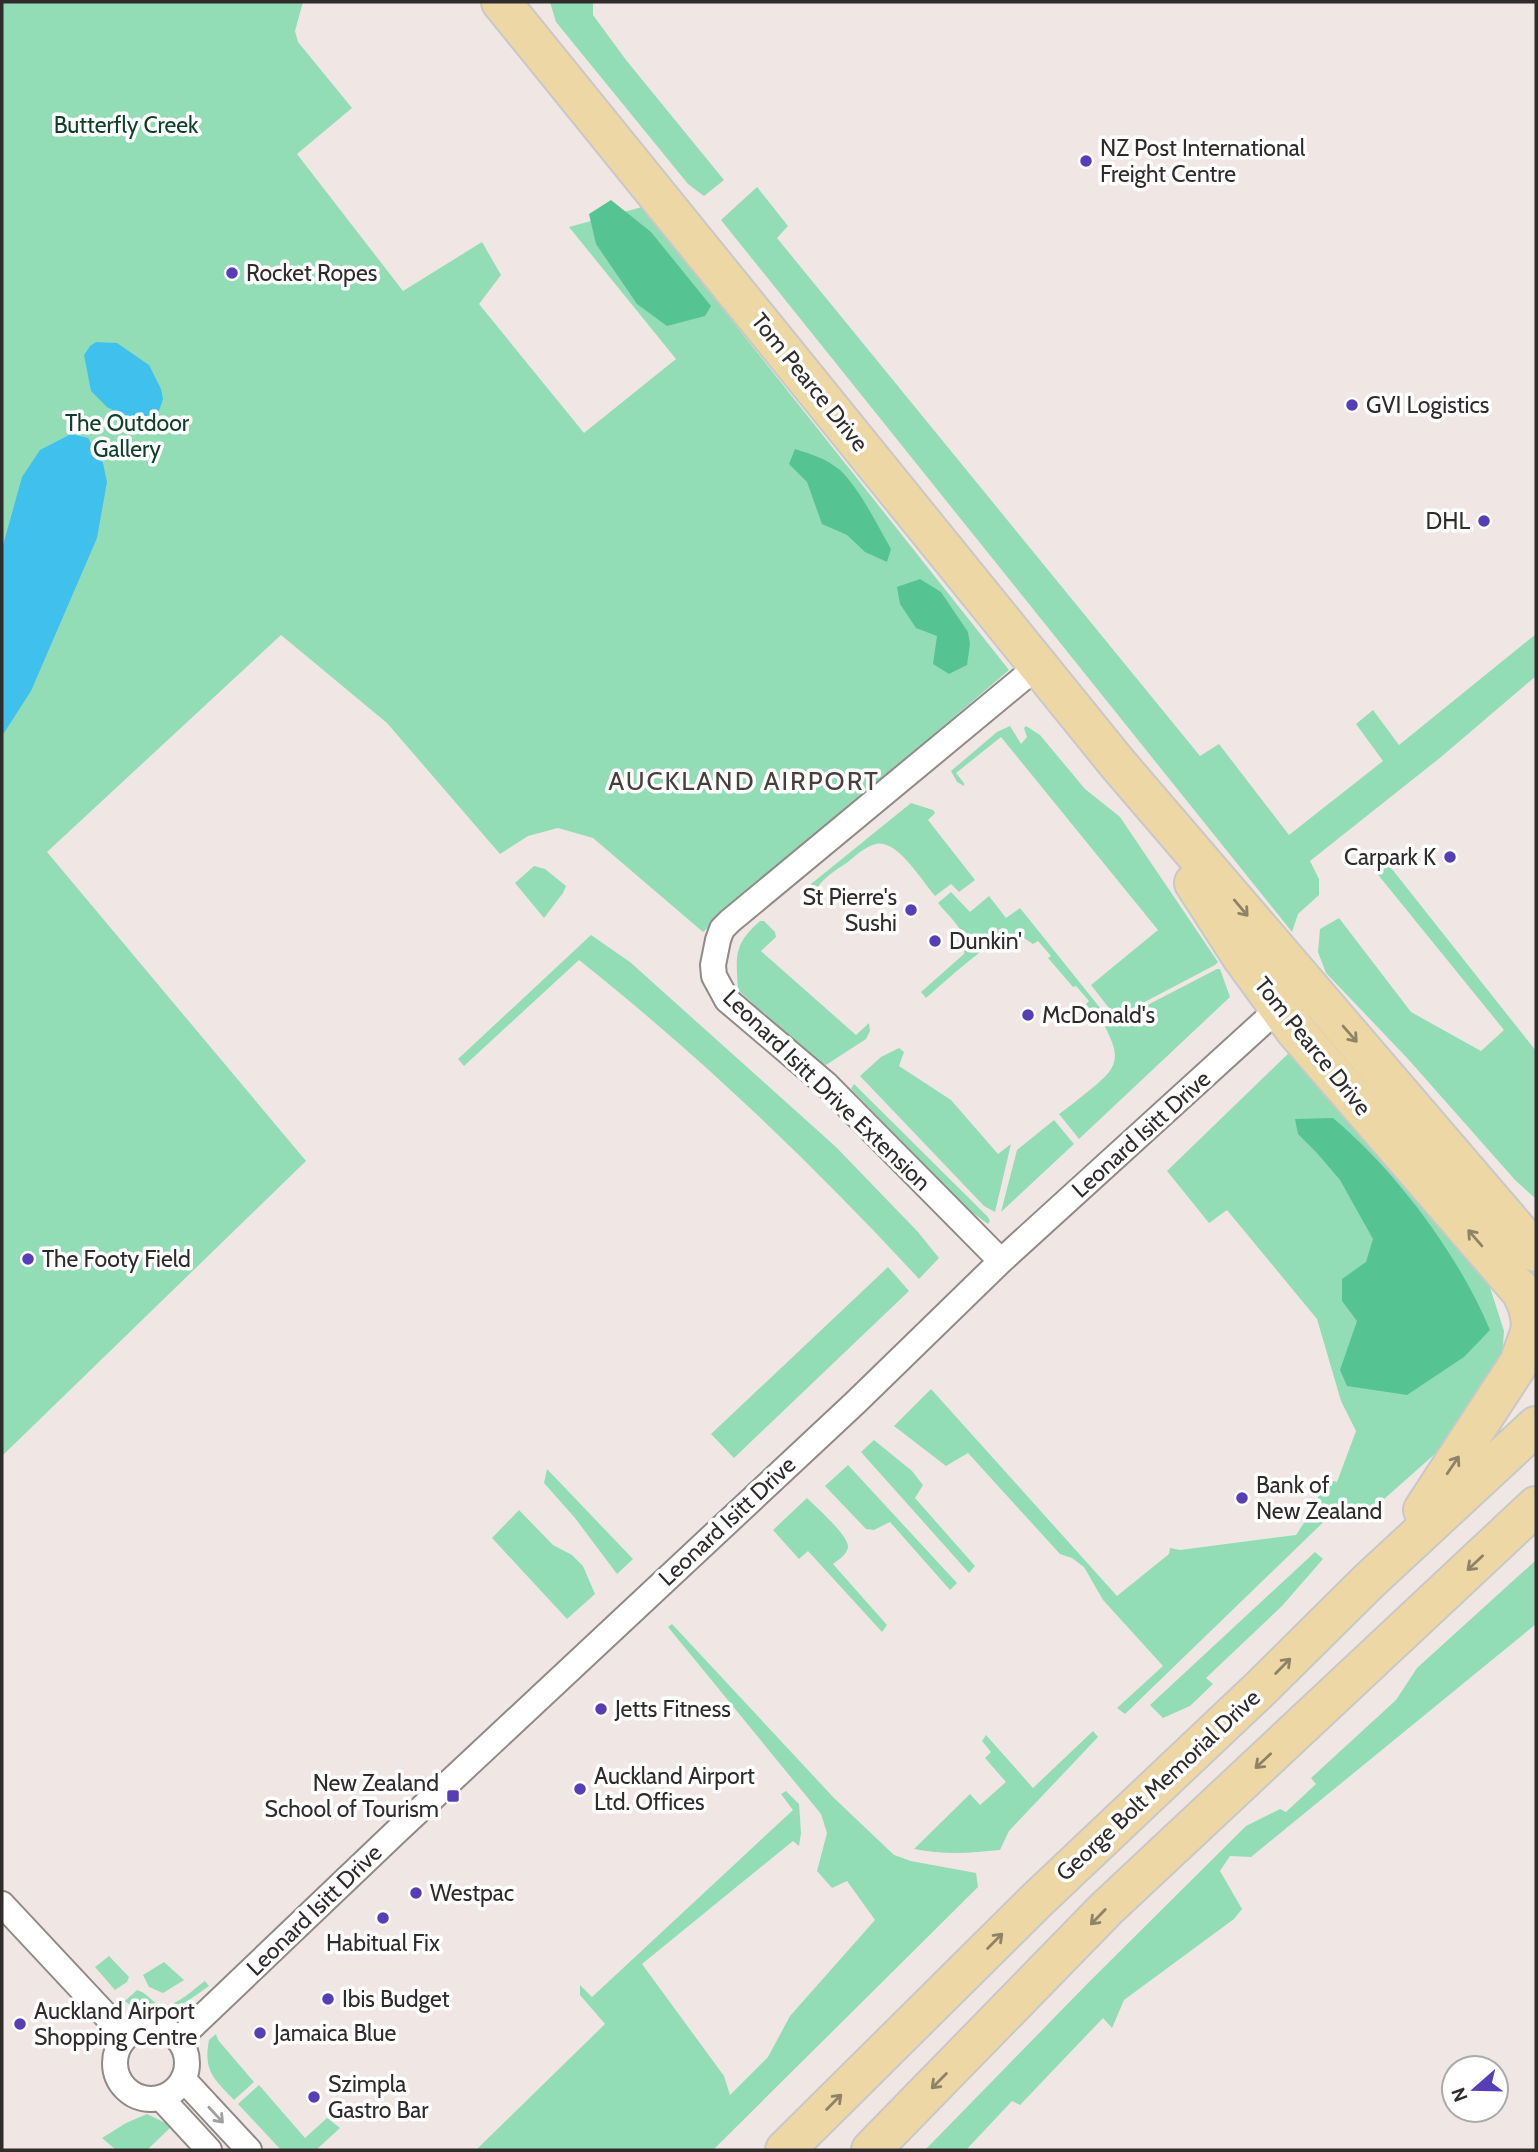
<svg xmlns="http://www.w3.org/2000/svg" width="1538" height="2152" font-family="Cabin,sans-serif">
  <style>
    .green { fill: #92ddb6 }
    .forest { fill: #56c492 }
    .water { fill: #40c1ed }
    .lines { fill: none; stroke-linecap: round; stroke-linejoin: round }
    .street-casing { stroke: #918a86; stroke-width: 28 }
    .primary-casing { stroke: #c9c8c8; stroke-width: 42 }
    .street { stroke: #fff; stroke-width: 24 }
    .primary { stroke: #edd7a4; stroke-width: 38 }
    .oneway { stroke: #8e8268 }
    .oneway2 { stroke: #a1a0a0 }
    .poi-dot { fill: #573eb6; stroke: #fff; stroke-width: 2.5 }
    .labels { text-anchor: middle; stroke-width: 7; stroke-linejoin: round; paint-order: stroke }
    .park-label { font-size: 23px; fill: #103f2b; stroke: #fff }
    .poi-label { font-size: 23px; fill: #2f2c2b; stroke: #fff; text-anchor: start }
    .street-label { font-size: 23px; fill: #2f2c2b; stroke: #fff }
    .quarter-label { font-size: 26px; letter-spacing: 2px; fill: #47403d; stroke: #fff }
  </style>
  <rect width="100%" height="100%" fill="#f0e7e4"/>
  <!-- green -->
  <path class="green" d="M2,2H303L295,31L298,42L352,108L297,154L403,291L482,242L501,275L479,304L584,433L676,359L569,227L642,207L1009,670L703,932L593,838L558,828L528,836L500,854L387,723L281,635L47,852L306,1161L2,1456Z
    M550,2H593V15L626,60L724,180L704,196L688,184L556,22Z
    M757,187L788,226L777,238L1200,756L1219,744L1289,835L1383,761L1356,724L1373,710L1399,745L1536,634V676L1441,757L1310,861L1319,879V895L1298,914L1292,932L721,220Z
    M1010,726L1021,744L1027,737L1024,728L1026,726L1040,735L1085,789L1120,817L1218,962L1215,965L1116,1017L1091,985L1158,930L1001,737L956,773L964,783V786L957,782L951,771L997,732Z
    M911,803L933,810L935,813L928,820L975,880L959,892L951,884L935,896C921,880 897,839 876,844C865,847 856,855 848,862C834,871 820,880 813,895L806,891L811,884Z
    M1388,864L1536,1051V1199L1515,1180L1408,1059L1326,973L1318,952L1320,929L1339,918L1411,1012L1481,1051L1504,1030L1375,871Z
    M534,866L545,869L566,886L563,893L544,918L515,883Z
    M951,892L970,912L989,896L1006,918L1020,908L1109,1019L1101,1024L1086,1004L1089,1001L1076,986L1073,987L1048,958L1051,956L1038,941L1033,944C1027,940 1021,935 1014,934C996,933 942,985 926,998L921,992L964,954C970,933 951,919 938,903Z
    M760,921H764L775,932L776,937L761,951L856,1035L869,1023L870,1031L866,1039L826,1065L820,1063L738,990C736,956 733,945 760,921Z
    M591,935L630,962L836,1147L918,1232L939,1258L919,1279C814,1165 701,1057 579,960L464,1066L458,1059Z
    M1217,969H1220L1230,997L1079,1139L1059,1114C1070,1106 1080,1098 1091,1089C1117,1068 1122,1059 1105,1027Z
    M899,1048L904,1052L899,1066L951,1100L998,1154L1011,1144L995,1212L984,1206L860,1076L881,1057Z
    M1292,1050L1487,1278L1504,1331L1501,1373L1462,1430L1357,1523L1340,1506L1125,1714L1117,1708L1163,1666L1103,1600L1084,1567L1072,1558L1060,1554L968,1453L946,1466L894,1426L931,1389L1117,1596L1169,1554L1170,1548L1180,1550L1296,1535L1314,1508L1325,1479L1337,1482L1356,1431L1341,1401L1317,1319L1227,1210L1209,1223L1167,1171Z
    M854,1084L988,1217L990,1221L988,1224L969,1210L851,1089Z
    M1054,1120L1074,1144L1001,1212L1017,1150Z
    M888,1267L909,1291L734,1458L711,1434Z
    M874,1440L912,1471L923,1485L915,1498L975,1566L969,1573L861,1452Z
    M848,1465L957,1583L950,1590L890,1522L874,1530L866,1529L825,1486Z
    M547,1469L633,1559L617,1574L575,1518L544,1483Z
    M807,1498C816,1507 849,1536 848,1547C847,1555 838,1560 833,1564L887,1625L882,1632L808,1551L799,1559L773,1530Z
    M519,1510L553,1545L572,1555L583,1566L595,1594L567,1619L492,1538Z
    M1315,1552L1323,1559L1282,1606L1206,1678L1213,1684L1190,1706L1163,1718L1150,1705Z
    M1536,1560V1624L1251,1857L1230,1856L1220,1871L1242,1909L1234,1919L1124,2000L1112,2028L1103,2018L1020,2105L1012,2101L966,2150H925L1090,1981L1246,1826L1280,1809L1286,1812L1316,1784L1311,1778L1396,1700L1417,1668Z
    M672,1624L834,1798L894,1855L911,1861L976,1873L978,1887L713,2150H476L605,2024L580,1995V1985L592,1997L793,1810L781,1794L786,1791L799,1804L801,1833L799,1846L793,1841L642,1964L724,2076L730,2095L768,2057L790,2016L875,1920L847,1881L832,1888L817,1871L827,1833L821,1814L668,1627Z
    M1093,1731L1098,1737L1009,1831L1000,1850C971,1853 944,1855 914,1849L970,1794L980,1805L1006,1782L985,1758L991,1752L982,1741L986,1735L1033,1788Z
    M109,1956L129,1977L127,1982L115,1990L95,1967Z
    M164,1962L184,1980L163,1993L149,1987L143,1975Z
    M205,1981L209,1986C196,1995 165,2019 149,2016C139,2015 132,2006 125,2001L137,1990C146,1993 149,1998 156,2003C171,2013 193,1989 205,1981Z
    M216,2034L218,2040L254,2082L234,2100C214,2079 203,2071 209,2040Z
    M259,2085L305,2138L327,2118L340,2128L316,2150H281L238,2104Z
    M147,2114L172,2126L147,2150H116L102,2138L126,2123Z"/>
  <!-- forest -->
  <path class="forest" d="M611,200L651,232L711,306L705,316L667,326L637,304L596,244L589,214Z
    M795,449C811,454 827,459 840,470C859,488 878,526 891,549L887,562L865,552L847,535L822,524L807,482L789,464Z
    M920,579L941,592L968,632L970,644L967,665L949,674L933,664L937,636L916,628L900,604L897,587Z
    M1333,1118C1395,1170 1459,1255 1490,1330L1464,1357L1407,1395L1347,1386L1340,1370L1357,1321L1342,1301V1279L1366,1262L1373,1239L1340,1180L1317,1153L1298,1134L1295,1119Z"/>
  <!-- water -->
  <path class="water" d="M96,342L117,343L149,365L161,389L163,399L157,417L139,425L107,407L91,391L84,355L90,346Z
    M71,434L88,438L103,463L107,482L97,538L31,691L2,736V549L22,477L40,450Z"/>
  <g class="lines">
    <defs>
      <path id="street" d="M1001,1261L827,1085L727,1000L714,976L713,965L718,940L722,929L730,921L1039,665
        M2,1904L103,2012L124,2039
        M115 2063a36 36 0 1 1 72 0a36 36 0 1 1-72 0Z
        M179,2039L396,1832L855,1403L1001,1261L1279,1008
        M183,2079L249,2150
        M161,2098L209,2150"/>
      <path id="primary" d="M501,2L1117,763L1536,1252
        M1194,883L1241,956L1295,1030L1536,1309
        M1423,1510L1519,1363L1530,1332L1531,1322L1528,1307L1520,1289
        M785,2150L1036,1901L1261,1688L1369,1581L1536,1426
        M871,2150L1106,1909L1536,1506"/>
    </defs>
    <!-- street casing -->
    <use href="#street" class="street-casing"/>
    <!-- primary casing -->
    <use href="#primary" class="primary-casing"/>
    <!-- street -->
    <use href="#street" class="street"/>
    <!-- primary -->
    <use href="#primary" class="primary"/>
  </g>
  <!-- one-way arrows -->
  <defs><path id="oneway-shaft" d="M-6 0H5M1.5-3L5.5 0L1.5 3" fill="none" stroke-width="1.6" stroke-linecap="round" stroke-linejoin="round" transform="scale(1.75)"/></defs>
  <g class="oneway">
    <use href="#oneway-shaft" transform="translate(1241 908) rotate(50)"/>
    <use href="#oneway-shaft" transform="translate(1350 1034) rotate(49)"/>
    <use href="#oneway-shaft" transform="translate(1475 1238) rotate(-131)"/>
    <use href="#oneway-shaft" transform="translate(1453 1465) rotate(-56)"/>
    <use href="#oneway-shaft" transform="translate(1475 1563) rotate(137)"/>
    <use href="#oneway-shaft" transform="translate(1283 1666) rotate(-45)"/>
    <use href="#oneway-shaft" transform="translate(1263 1761) rotate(137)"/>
    <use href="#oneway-shaft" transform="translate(1098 1917) rotate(134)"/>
    <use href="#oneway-shaft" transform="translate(995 1941) rotate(-45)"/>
    <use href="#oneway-shaft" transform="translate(939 2081) rotate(135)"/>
    <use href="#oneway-shaft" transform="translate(834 2102) rotate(-45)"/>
  </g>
  <use class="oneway2" href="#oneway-shaft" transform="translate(216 2115) rotate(47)"/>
  <!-- markers -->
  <g class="poi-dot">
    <circle cx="1086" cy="161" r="7"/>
    <circle cx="232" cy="273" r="7"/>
    <circle cx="1352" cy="405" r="7"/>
    <circle cx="1484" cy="521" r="7"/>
    <circle cx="1450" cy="857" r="7"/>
    <circle cx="911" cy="910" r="7"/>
    <circle cx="935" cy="941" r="7"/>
    <circle cx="1028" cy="1015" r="7"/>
    <circle cx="28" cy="1259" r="7"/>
    <circle cx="1242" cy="1498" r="7"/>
    <circle cx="601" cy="1709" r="7"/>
    <circle cx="580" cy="1789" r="7"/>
    <rect x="446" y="1789" width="14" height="14" rx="3.5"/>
    <circle cx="416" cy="1893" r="7"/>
    <circle cx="383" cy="1918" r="7"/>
    <circle cx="328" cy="1999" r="7"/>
    <circle cx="20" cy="2024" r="7"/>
    <circle cx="260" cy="2033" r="7"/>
    <circle cx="314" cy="2097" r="7"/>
  </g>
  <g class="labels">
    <!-- park labels -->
    <g class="park-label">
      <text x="126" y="133">Butterfly Creek</text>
      <text x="127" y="431">The Outdoor<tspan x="127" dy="26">Gallery</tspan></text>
    </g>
    <!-- poi labels -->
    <g class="poi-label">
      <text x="1100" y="156">NZ Post International<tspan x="1100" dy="26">Freight Centre</tspan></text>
      <text x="246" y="281">Rocket Ropes</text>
      <text x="1366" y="413">GVI Logistics</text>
      <text x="1470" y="529" text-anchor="end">DHL</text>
      <text x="1436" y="865" text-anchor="end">Carpark K</text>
      <text x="897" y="905" text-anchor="end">St Pierre's<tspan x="897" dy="26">Sushi</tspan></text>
      <text x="949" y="949">Dunkin'</text>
      <text x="1042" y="1023">McDonald's</text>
      <text x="42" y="1267">The Footy Field</text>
      <text x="1256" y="1493">Bank of<tspan x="1256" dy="26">New Zealand</tspan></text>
      <text x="615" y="1717">Jetts Fitness</text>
      <text x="594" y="1784">Auckland Airport<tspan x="594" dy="26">Ltd. Offices</tspan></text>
      <text x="439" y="1791" text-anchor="end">New Zealand<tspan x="439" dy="26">School of Tourism</tspan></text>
      <text x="430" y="1901">Westpac</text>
      <text x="383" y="1951" text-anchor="middle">Habitual Fix</text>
      <text x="342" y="2007">Ibis Budget</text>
      <text x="34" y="2019">Auckland Airport<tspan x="34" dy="26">Shopping Centre</tspan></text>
      <text x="274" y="2041">Jamaica Blue</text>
      <text x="328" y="2092">Szimpla<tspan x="328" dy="26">Gastro Bar</tspan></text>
    </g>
    <!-- street labels -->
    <g class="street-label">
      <text transform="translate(810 382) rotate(51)" y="8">Tom Pearce Drive</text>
      <text transform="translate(1313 1046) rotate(51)" y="8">Tom Pearce Drive</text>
      <text transform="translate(827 1090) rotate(44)" y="8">Leonard Isitt Drive Extension</text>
      <text transform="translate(1141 1134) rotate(-42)" y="8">Leonard Isitt Drive</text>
      <text transform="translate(727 1521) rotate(-43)" y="8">Leonard Isitt Drive</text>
      <text transform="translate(1158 1785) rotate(-43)" y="8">George Bolt Memorial Drive</text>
      <text transform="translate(314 1910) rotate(-44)" y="8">Leonard Isitt Drive</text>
    </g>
    <!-- quarter labels -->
    <g class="quarter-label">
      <text x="744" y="790">AUCKLAND AIRPORT</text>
    </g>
  </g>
  <!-- border -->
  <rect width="1538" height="2152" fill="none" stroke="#2f2c2b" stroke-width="7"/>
  <!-- north arrow -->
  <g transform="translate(1475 2089) rotate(250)"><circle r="33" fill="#ffffff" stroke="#acabaa" stroke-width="2"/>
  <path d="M0-5L12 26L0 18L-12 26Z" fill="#573eb6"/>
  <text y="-10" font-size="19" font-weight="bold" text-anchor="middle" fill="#2f2c2b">N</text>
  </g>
</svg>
